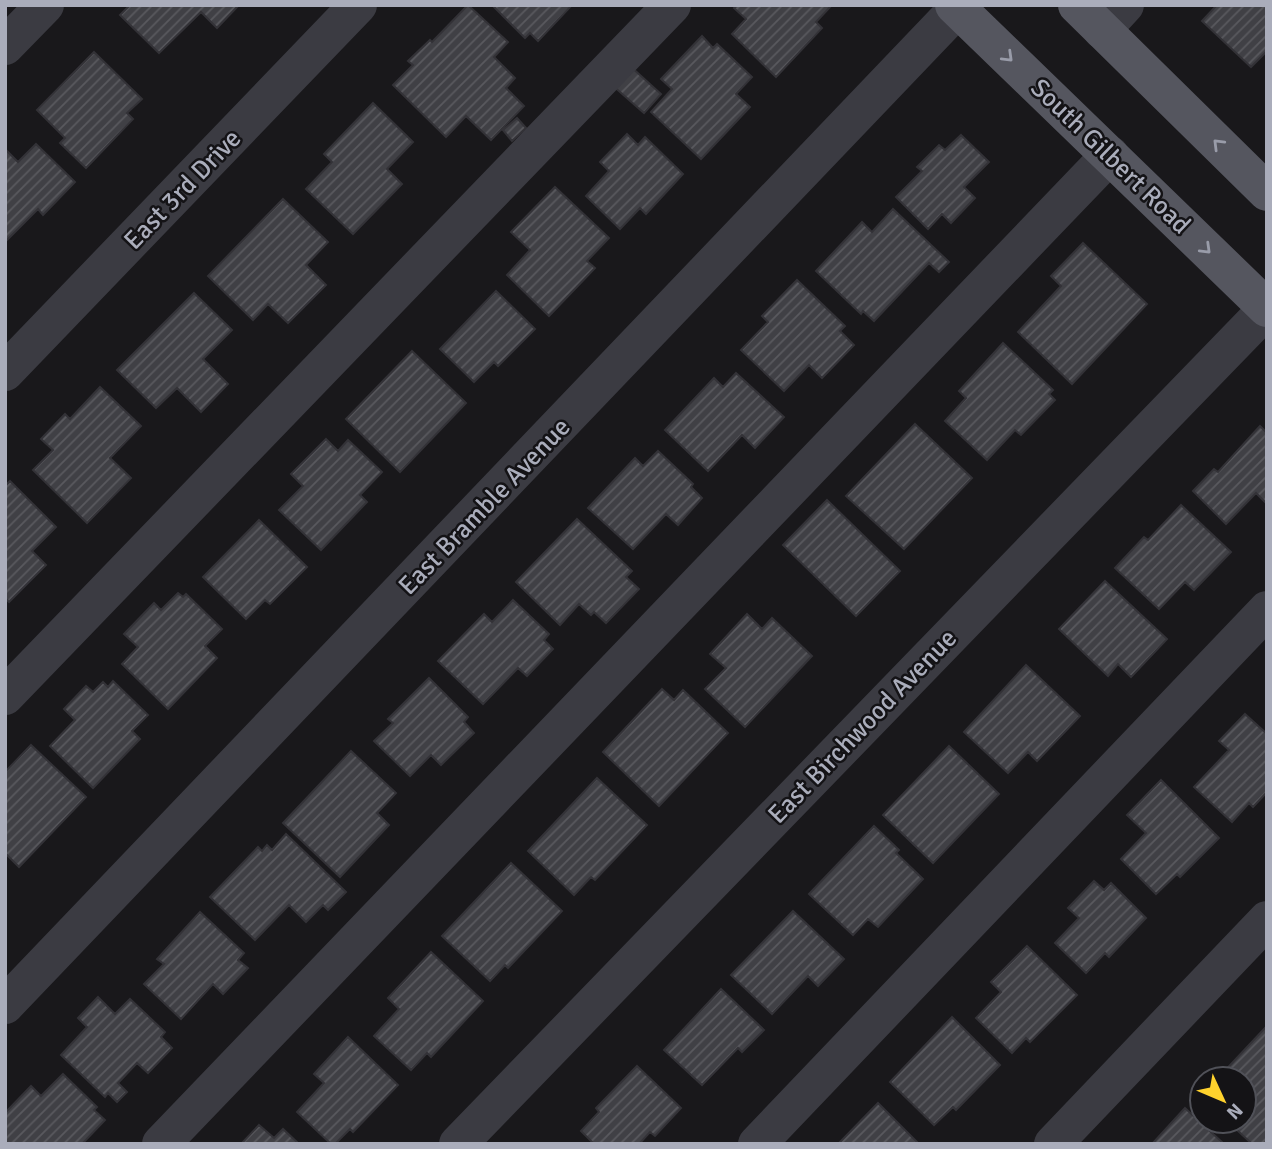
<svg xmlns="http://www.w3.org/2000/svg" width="1272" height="1149" font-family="Signika,sans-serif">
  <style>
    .building { fill: url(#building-hatch); stroke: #333237; stroke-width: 2 }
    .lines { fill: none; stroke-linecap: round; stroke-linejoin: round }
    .minor { stroke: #3b3b42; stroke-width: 38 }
    .major { stroke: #55565f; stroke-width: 38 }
    .oneway { stroke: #999ca9 }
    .labels { text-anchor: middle; stroke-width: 5; stroke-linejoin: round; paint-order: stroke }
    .street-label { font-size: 26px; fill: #aaadbb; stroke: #141316 }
  </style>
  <defs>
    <pattern id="building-hatch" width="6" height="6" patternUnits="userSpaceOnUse" patternTransform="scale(1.75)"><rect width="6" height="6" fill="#404045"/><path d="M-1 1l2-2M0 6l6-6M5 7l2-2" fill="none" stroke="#59595e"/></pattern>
  </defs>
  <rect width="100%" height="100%" fill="#19181b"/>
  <!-- building -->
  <path class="building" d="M130,5H239L217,28L201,12L159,53L120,15Z
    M468,5L508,42L494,57L515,78L506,88L524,106L491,140L466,116L446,137L393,85L413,65L408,61L430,40L432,42Z
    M492,5H572L538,41L530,33L525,38Z
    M737,5H832L816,22L822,28L776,77L732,34L746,19L734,8Z
    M1217,5H1267V51L1251,67L1202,21Z
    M702,36L713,48L717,44L752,77L736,94L750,107L701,159L651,112L672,89L661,79Z
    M94,52L142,99L127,113L133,119L86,168L60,143L65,138L37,110Z
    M630,66L661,94L644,113L612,85Z
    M373,103L413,142L387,169L402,184L353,234L306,189L332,162L324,154Z
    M517,118L526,128L512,141L503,130Z
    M627,134L638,145L645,137L683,174L646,214L640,208L620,229L586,196L609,171L600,162Z
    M961,135L989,162L964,187L975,198L951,223L942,214L928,229L896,197L922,171L917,167L939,145L945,150Z
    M36,144L75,182L43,215L38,209L5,242V149L18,162Z
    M555,187L609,238L587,261L595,268L549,316L507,275L530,250L511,232Z
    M283,199L328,242L306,265L326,285L288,323L268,304L253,320L208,276Z
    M893,209L949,262L939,272L929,263L874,321L863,311L861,314L816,271L862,222L872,232Z
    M1083,243L1147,304L1072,384L1018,332L1061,286L1051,276Z
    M797,280L845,326L840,331L854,345L822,378L809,365L784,391L741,350L768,322L762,316Z
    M496,291L535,329L498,366L494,362L474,382L440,349Z
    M194,293L232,330L203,359L228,384L201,412L177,388L156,408L117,370Z
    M1003,343L1053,390L1049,394L1055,400L1021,435L1015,430L987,460L945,421L966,398L959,391Z
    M412,351L466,403L400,472L346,419Z
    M736,373L784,417L755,448L742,435L708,471L665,430L714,378L723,387Z
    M100,387L141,426L110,458L131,478L87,523L33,470L53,450L41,439L65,414L70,419Z
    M915,424L972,478L904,549L846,496Z
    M1260,426L1267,433V504L1256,493L1226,524L1193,491L1214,469L1218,472Z
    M326,439L338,451L348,440L382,472L360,495L367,502L321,550L279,510L303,486L291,474Z
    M658,451L693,484L691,487L702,498L678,525L666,514L633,549L588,508L635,458L643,466Z
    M10,481L56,527L32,551L46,565L9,602L5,598V486Z
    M827,500L900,571L856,616L783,545Z
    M1181,505L1231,552L1194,590L1185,582L1159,609L1115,568L1144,537L1148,540Z
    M577,519L632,571L626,577L639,589L606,623L594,612L591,615L579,604L560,625L516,582Z
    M259,520L307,567L270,604L265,600L246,619L203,577Z
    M1105,581L1167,639L1131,677L1118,664L1108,676L1059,629Z
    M178,593L183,597L186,594L222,629L205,646L217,658L168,709L122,664L138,647L124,634L154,603L161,610Z
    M513,600L549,634L544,640L553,649L527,676L518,668L483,704L438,661L484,614L492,622Z
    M747,614L762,629L772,618L812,656L745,727L705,689L726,668L710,654Z
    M1026,665L1080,716L1037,761L1028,752L1008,773L964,732Z
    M429,678L468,717L464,722L474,733L441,765L431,755L410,776L374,741L393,723L388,719Z
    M113,681L148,715L132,731L140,739L93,788L50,746L75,720L64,709L86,686L93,692L103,682L108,687Z
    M662,689L674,700L683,690L728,733L659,806L603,752Z
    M1245,714L1267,734V792L1253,807L1249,803L1232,822L1194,787L1229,750L1219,741Z
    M31,745L86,797L19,867L5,853V772Z
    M949,746L999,794L933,863L883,815Z
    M351,751L396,793L377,813L389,825L340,877L283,823Z
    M597,778L647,825L595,880L591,877L574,895L528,851Z
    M1161,780L1219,838L1180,877L1177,874L1156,894L1121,859L1146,833L1127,815Z
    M874,826L899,850L896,853L923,879L878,927L868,919L853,935L809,894Z
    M286,834L346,892L328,910L323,905L306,922L289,905L255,940L210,897L258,847L262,851L267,845L272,850Z
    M511,863L562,911L508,968L505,965L490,981L442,936Z
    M1094,881L1104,890L1111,883L1146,918L1109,957L1105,953L1086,973L1055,943L1079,918L1068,908Z
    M793,911L844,959L818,986L808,976L772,1014L731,975Z
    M200,912L244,953L238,960L248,968L223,994L213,984L181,1019L144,984L164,964L157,959Z
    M1027,946L1077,995L1030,1042L1026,1038L1012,1053L976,1018L1001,992L991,982Z
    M431,952L483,1001L431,1057L427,1053L411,1070L374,1036L399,1009L388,998Z
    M721,989L764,1030L742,1052L738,1048L702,1085L664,1050Z
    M98,997L115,1014L130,999L165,1032L161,1037L172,1048L148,1073L137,1063L118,1083L127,1092L117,1102L108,1093L105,1097L61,1055L87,1027L78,1018Z
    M952,1017L1000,1065L956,1110L953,1107L934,1125L890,1082Z
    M1265,1028L1267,1030V1144H1252L1237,1130L1249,1118L1244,1113V1079H1217Z
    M348,1037L398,1085L353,1132L350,1129L335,1144H331L297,1112L324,1083L314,1074Z
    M637,1066L681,1108L655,1136L650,1132L639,1144H594L581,1131L599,1112L596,1108Z
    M63,1074L97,1107L94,1110L105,1120L82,1144H5V1113L31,1086L41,1096Z
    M878,1103L919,1144L839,1143Z
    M1185,1108L1224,1144H1152Z
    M259,1125L274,1138L283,1129L299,1144H241Z"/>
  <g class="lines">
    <!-- minor -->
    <path class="minor" d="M1102,30L1125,5
      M5,46L45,5
      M5,372L358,5
      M5,696L672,5
      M5,1005L961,5
      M161,1144L1110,155
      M458,1144L1267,309
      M757,1144L1267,610
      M1053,1144L1267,920"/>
    <!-- major -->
    <path class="major" d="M954,5L1267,308
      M1077,5L1267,192"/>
  </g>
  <!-- one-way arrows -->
  <defs><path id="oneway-chevron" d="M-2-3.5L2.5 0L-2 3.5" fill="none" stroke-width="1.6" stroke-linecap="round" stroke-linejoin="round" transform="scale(1.75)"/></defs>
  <g class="oneway">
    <use href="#oneway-chevron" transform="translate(1008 57) rotate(44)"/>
    <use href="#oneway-chevron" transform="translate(1218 144) rotate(-135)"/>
    <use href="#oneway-chevron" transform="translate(1206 249) rotate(44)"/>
  </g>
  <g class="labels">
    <!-- street labels -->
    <g class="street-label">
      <text transform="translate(1111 156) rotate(44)" y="9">South Gilbert Road</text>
      <text transform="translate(182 189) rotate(-46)" y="9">East 3rd Drive</text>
      <text transform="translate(484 506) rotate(-46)" y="9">East Bramble Avenue</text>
      <text transform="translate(862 726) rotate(-46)" y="9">East Birchwood Avenue</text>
    </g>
  </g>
  <!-- border -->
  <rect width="1272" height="1149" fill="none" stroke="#aaadbb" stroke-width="14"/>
  <!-- north arrow -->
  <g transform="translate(1223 1100) rotate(134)"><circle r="33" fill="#141316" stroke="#505158" stroke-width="2"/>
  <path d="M0-5L12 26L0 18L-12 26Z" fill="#ffd22d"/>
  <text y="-10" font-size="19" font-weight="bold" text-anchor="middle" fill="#aaadbb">N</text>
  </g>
</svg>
